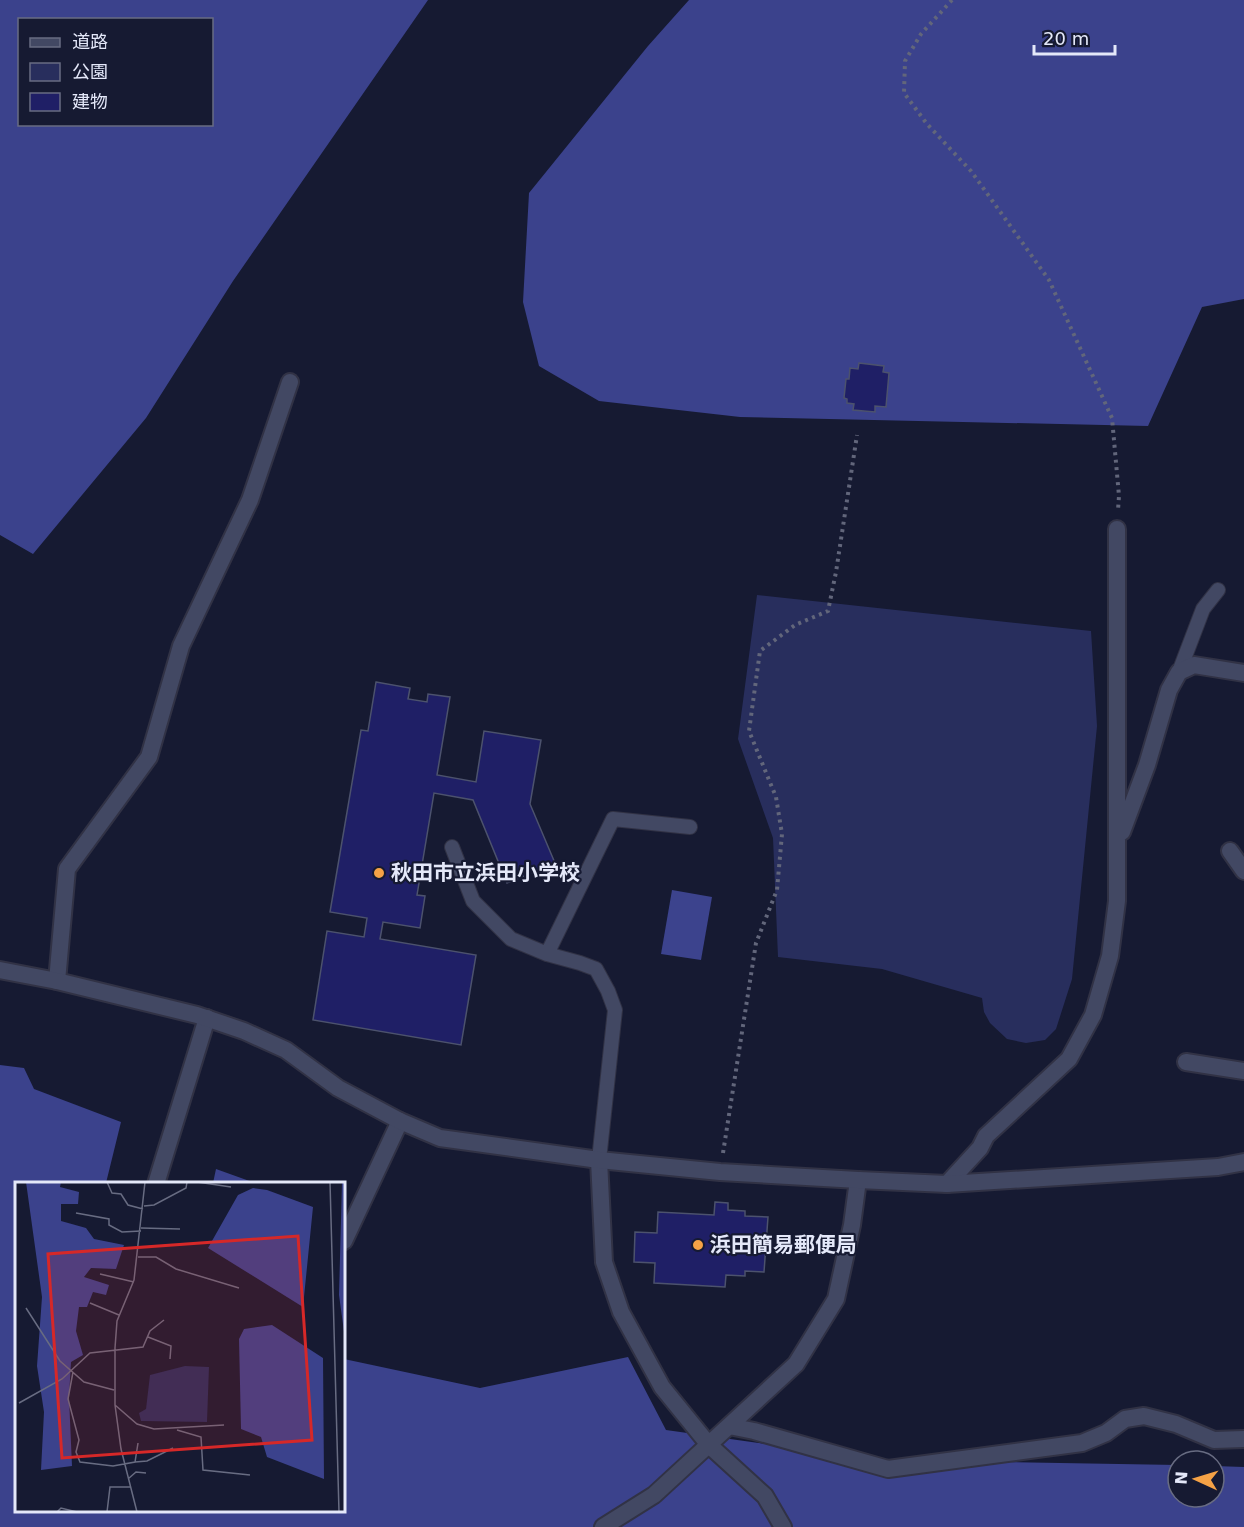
<svg xmlns="http://www.w3.org/2000/svg" width="1244" height="1527" font-family="'DejaVu Sans','Noto Sans JP',sans-serif">
  <style>
    .green { fill: #282e5d }
    .forest { fill: #3b428c; fill-rule: evenodd }
    .water { fill: #3c438d }
    .building { fill: #1f1f66; stroke: #4c526d; stroke-width: 1.5 }
    .lines { fill: none; stroke-linecap: round; stroke-linejoin: round }
    .service-casing { stroke: #313245; stroke-width: 16 }
    .minor-casing { stroke: #313245; stroke-width: 20 }
    .tertiary-casing { stroke: #313245; stroke-width: 20 }
    .path { stroke: #62667b; stroke-width: 4; stroke-dasharray: 3 4.5; stroke-linecap: butt }
    .service { stroke: #424863; stroke-width: 14 }
    .minor { stroke: #424863; stroke-width: 16 }
    .tertiary { stroke: #424863; stroke-width: 16 }
    .poi-dot { fill: #f5a246; stroke: #161a32; stroke-width: 2 }
    .labels { text-anchor: middle; stroke-width: 4.5; stroke-linejoin: round; paint-order: stroke }
    .poi-label { font-size: 21px; font-weight: bold; fill: #e4e8f9; stroke: #161a32; text-anchor: start }
    .inset-road { fill: none; stroke: #686c82; stroke-width: 1.5 }
    .view { fill: #d62828; fill-opacity: 0.15; stroke: #d62828; stroke-width: 3 }
    .inset-edge { fill: none; stroke: #e4e8f9; stroke-width: 3 }
  </style>
  <rect width="100%" height="100%" fill="#161a32"/>
  <!-- green -->
  <path class="green" d="M757,595L1091,631L1097,726L1072,979L1056,1029L1045,1040L1026,1043L1007,1039L990,1023L984,1012L982,998L882,969L778,957L773,838L738,739Z"/>
  <!-- forest -->
  <path class="forest" d="M0,0H428L233,281L146,418L33,554L0,535ZM20,20H212V124H20Z
    M689,0H1244V299L1202,307L1148,426L740,417L599,401L539,366L523,302L529,193L648,46Z
    M0,1065L24,1068L34,1089L121,1122L106,1183L16,1184V1510H344V1359L480,1388L628,1357L666,1430L881,1460L1178,1465V1497H1214V1466L1244,1467V1527H0Z
    M216,1169L255,1183H213Z"/>
  <!-- water -->
  <path class="water" d="M672,890L712,897L701,960L661,954Z"/>
  <!-- building -->
  <path class="building" d="M859,363L884,366L883,372L889,373L886,407L875,406V412L853,410L854,404L847,403V399L844,398L846,379H849L850,368L858,369Z
    M376,682L410,688L408,699L427,702L428,694L450,697L437,775L476,782L484,731L541,740L530,804L555,863L507,883L473,800L434,793L417,895L425,896L420,928L383,922L380,939L476,955L461,1045L313,1020L327,931L364,937L367,918L330,912L361,730L368,731Z
    M715,1202L728,1203V1210L745,1211V1216L768,1217L764,1272L745,1271V1276L726,1275L725,1287L654,1283L655,1263L634,1262L635,1232L657,1233L658,1212L714,1215Z"/>
  <g class="lines">
    <defs>
      <path id="service" d="M1179,672L1203,609L1218,590
        M452,847L473,901L511,939L547,954L580,963L596,969L608,991L615,1010L599,1160
        M547,954L613,819L690,827"/>
      <path id="minor" d="M1122,832L1147,765L1169,690L1179,672L1194,665L1244,673
        M1230,851L1244,871
        M57,981L67,869L149,757L181,646L250,500L290,382
        M1186,1062L1244,1071
        M599,1160L604,1262L621,1312L662,1387L709,1445L765,1496L783,1527
        M156,1184L207,1018
        M947,1184L980,1148L986,1136L1069,1059L1093,1015L1110,956L1117,901V529
        M344,1241L400,1121
        M729,1426L754,1431L888,1469L1082,1443L1106,1433L1125,1419L1144,1416L1176,1424L1214,1440L1244,1439
        M603,1527L654,1495L796,1364L836,1299L852,1225L858,1180"/>
      <path id="tertiary" d="M0,970L57,981L197,1015L244,1031L286,1050L338,1088L400,1121L440,1138L599,1160L720,1172L858,1180L947,1184L1218,1167L1244,1162"/>
    </defs>
    <!-- service casing -->
    <use href="#service" class="service-casing"/>
    <!-- minor casing -->
    <use href="#minor" class="minor-casing"/>
    <!-- tertiary casing -->
    <use href="#tertiary" class="tertiary-casing"/>
    <!-- path -->
    <path class="path" d="M952,0L921,34L905,61L904,93L927,124L971,171L1049,280L1112,418L1119,496L1118,510
      M723,1153L756,943L777,890L782,834L776,797L749,731L760,651L795,625L828,611L836,572L857,435"/>
    <!-- service -->
    <use href="#service" class="service"/>
    <!-- minor -->
    <use href="#minor" class="minor"/>
    <!-- tertiary -->
    <use href="#tertiary" class="tertiary"/>
  </g>
  <!-- markers -->
  <g class="poi-dot">
    <circle cx="379" cy="873" r="6"/>
    <circle cx="698" cy="1245" r="6"/>
  </g>
  <g class="labels">
    <!-- poi labels -->
    <g class="poi-label">
      <text x="391" y="880">秋田市立浜田小学校</text>
      <text x="710" y="1252">浜田簡易郵便局</text>
    </g>
  </g>
  <!-- overview -->
  <g transform="translate(15 1182)">
    <rect width="330" height="330" fill="#161a32"/>
    <path d="M170,184L194,185L192,240L126,239L124,231L131,227L135,193Z" fill="#282e5d"/>
    <path d="M11,0H46L45,5L64,10L63,22H46V39L71,46L79,57L109,63L101,87L76,86L69,95L94,103L91,113L78,110L72,125H64L61,149L68,173L56,180L54,215L57,284L26,288L29,230L22,184L27,115ZM327,0H330V157L324,113ZM238,6L252,8L298,25L288,125L193,66L223,13ZM257,143L308,176L309,297L252,275L246,255L226,247L224,157L229,147Z" fill="#3b428c"/>
    <path class="inset-road" d="M92,0L97,11L106,12L113,23L128,27M182,0L216,5M315,0L324,330M129,24L139,23L171,6L172,0M61,31L94,37V43L107,50L126,49M126,46L165,47M123,75H141L161,87L224,106M85,92L119,100M75,121L104,133M11,126L45,179L69,200L99,208M133,155L156,164L155,177M58,190L53,217L64,258L61,270L65,280L98,284L120,280L123,261M4,221L47,197L75,171L128,165L135,149L149,138M100,223L122,242L139,247L209,243M162,248L186,255L188,288L235,293M120,280L132,279L158,266M113,297L121,290L131,291M42,330L46,326L62,330M92,330L95,305H116M122,330L106,267L100,223V166L102,139L119,98L130,0"/>
    <path class="view" d="M283,54L297,258L47,276L33,72Z"/>
    <rect width="330" height="330" class="inset-edge"/>
  </g>
  <!-- legend -->
  <rect x="18" y="18" width="195" height="108" fill="#161a32" stroke="#686c82" stroke-width="1.5"/>
  <rect x="30" y="38" width="30" height="9" fill="#424863" stroke="#686c82" stroke-width="1.5"/>
  <text x="72" y="48" font-size="18" fill="#e4e8f9">道路</text>
  <rect x="30" y="63" width="30" height="18" fill="#282e5d" stroke="#686c82" stroke-width="1.5"/>
  <text x="72" y="78" font-size="18" fill="#e4e8f9">公園</text>
  <rect x="30" y="93" width="30" height="18" fill="#1f1f66" stroke="#686c82" stroke-width="1.5"/>
  <text x="72" y="108" font-size="18" fill="#e4e8f9">建物</text>
  <!-- north arrow -->
  <g transform="translate(1196 1479) rotate(274)"><circle r="28" fill="#161a32" stroke="#686c82" stroke-width="1.5"/>
  <path d="M0-4.5L10 22L0 15L-10 22Z" fill="#f5a246"/>
  <text y="-9" font-size="16" font-weight="bold" text-anchor="middle" fill="#e4e8f9">N</text>
  </g>
  <!-- scale -->
  <path d="M1034 45v9h81v-9" fill="none" stroke="#e4e8f9" stroke-width="3"/>
  <text x="1043" y="45" font-size="18" fill="#e4e8f9" stroke="#161a32" stroke-width="4.5" paint-order="stroke">20 m</text>
</svg>
